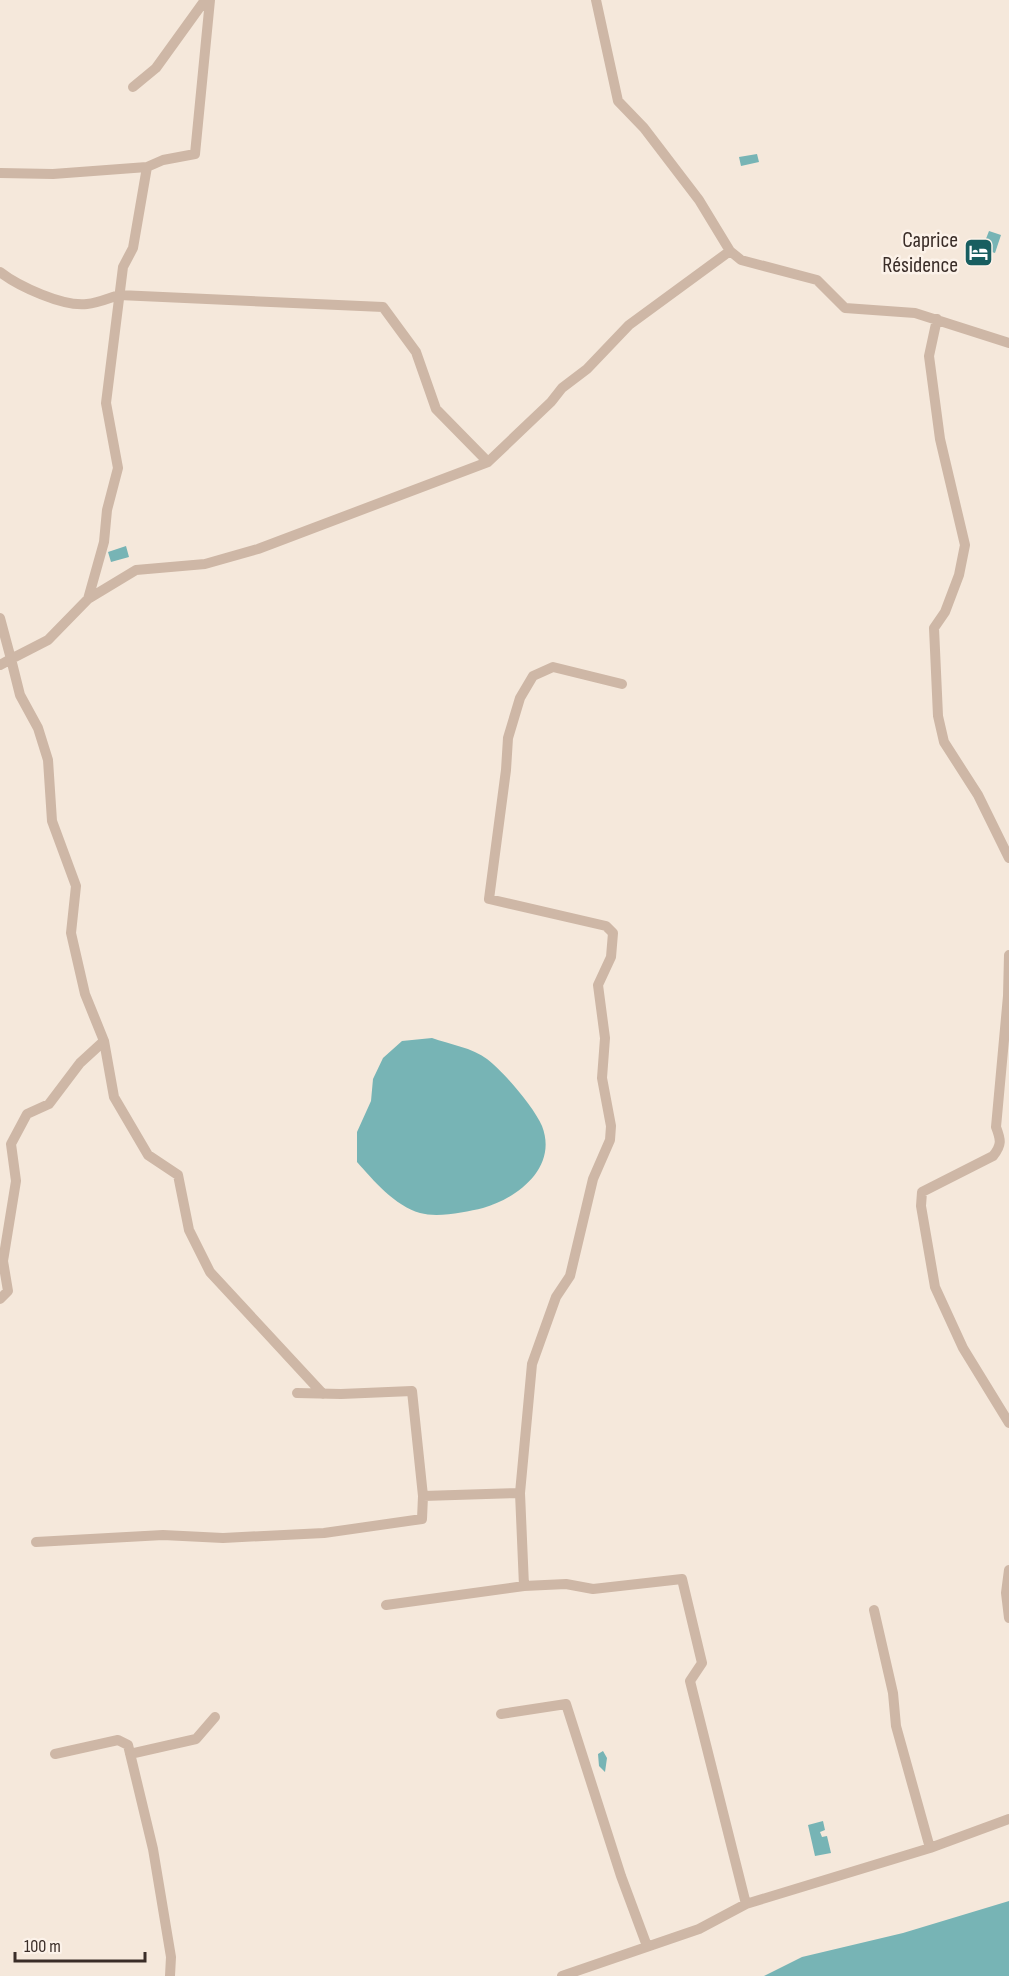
<svg xmlns="http://www.w3.org/2000/svg" width="1009" height="1976" font-family="'Sofia Sans Condensed',sans-serif">
  <style>
    .water { fill: #77b4b5 }
    .lines { fill: none; stroke-linecap: round; stroke-linejoin: round }
    .minor { stroke: #ceb7a6; stroke-width: 10 }
    .labels { text-anchor: middle; stroke-width: 5; stroke-linejoin: round; paint-order: stroke }
    .poi-label { font-size: 22px; fill: #3a2d28; stroke: #fcf2e9; text-anchor: end }
  </style>
  <rect width="100%" height="100%" fill="#f5e8db"/>
  <!-- water -->
  <path class="water" d="M757,154L759,162L741,166L739,157Z
    M989,231L1001,235L995,253L982,249Z
    M126,546L129,557L111,562L108,552Z
    M432,1038C449,1044 473,1048 487,1059C504,1072 534,1107 542,1126C558,1167 518,1198 483,1208C466,1212 438,1218 420,1213C395,1206 373,1180 357,1162V1132L371,1101L373,1079L383,1058L402,1041Z
    M603,1751L607,1758L605,1772L599,1766L598,1754Z
    M823,1821L825,1830L820,1832L822,1837L827,1836L831,1853L815,1856L808,1825Z
    M1009,1901V1976H764L802,1957L903,1933Z"/>
  <g class="lines">
    <!-- minor -->
    <path class="minor" d="M596,0L618,101L644,128L699,200L730,251L741,260L817,280L845,308L915,313L1009,343
      M133,87L156,68L205,0
      M0,173L53,174L147,167
      M0,272C18,286 63,307 87,304C98,303 109,298 119,295L383,307L416,352L436,409L488,462L258,549L205,564L136,570L88,599L48,640L11,659L20,695L38,728L48,760L52,821L76,886L71,933L85,994L104,1041L114,1097L148,1155L178,1175L189,1230L210,1272L323,1394
      M937,319L929,356L940,439L965,545L959,575L945,612L934,628L938,716L944,742L978,795L1009,858
      M488,462L551,402L562,388L587,369L629,325L730,251
      M88,599L104,542L107,510L118,468L106,403L123,267L133,248L147,167L163,160L195,154L210,0
      M0,618L11,659L0,665
      M1009,955L1008,996L996,1127C1001,1140 1002,1145 993,1156L922,1192L921,1206L935,1287L963,1348L1009,1423
      M0,1299L8,1291L3,1261L16,1181L11,1144L27,1114L49,1104L80,1063L104,1041
      M297,1393L341,1394L412,1391L423,1496L520,1493L524,1586
      M520,1493L532,1364L556,1297L570,1276L593,1179L610,1140L611,1126L602,1078L605,1038L598,985L611,957L613,933L606,926L489,899L506,770L508,738L520,698L533,676L553,667L622,684
      M36,1542L163,1535L223,1538L324,1533L422,1519L423,1496
      M1009,1570L1006,1593L1009,1618
      M386,1605L524,1586L566,1584L593,1589L682,1579L702,1663L690,1681L746,1904
      M874,1610L893,1693L896,1726L930,1848
      M501,1714L566,1704L621,1876L647,1946
      M55,1754L118,1740L128,1745L153,1849L171,1957L170,1976
      M130,1754L196,1739L215,1717
      M562,1976L699,1929L746,1904L930,1848L1009,1819"/>
  </g>
  <!-- icons -->
  <defs>
    <symbol id="hotel-square" viewBox="-11 -11 22 22"><rect x="-9" y="-9" width="18" height="18" rx="4" fill="#185e60" stroke="#fcf2e9"/><path d="M-6-4.5h1.5V1H6V5H4.5V3h-9V5H-6ZM-4 0a1.8 1.8 0 1 1 3.6 0ZM.5 0V-2.5h3Q6-2.5 6 0Z" fill="#fff"/></symbol>
  </defs>
  <g fill-rule="evenodd">
    <use href="#hotel-square" x="962" y="236" width="33" height="33"/>
  </g>
  <g class="labels">
    <!-- poi labels -->
    <g class="poi-label">
      <text x="958" y="247">Caprice<tspan x="958" dy="25">Résidence</tspan></text>
    </g>
  </g>
  <!-- scale -->
  <path d="M15 1952v9h130v-9" fill="none" stroke="#3a2d28" stroke-width="3"/>
  <text x="24" y="1952" font-size="18" fill="#3a2d28" stroke="#fcf2e9" stroke-width="4.5" paint-order="stroke">100 m</text>
</svg>
